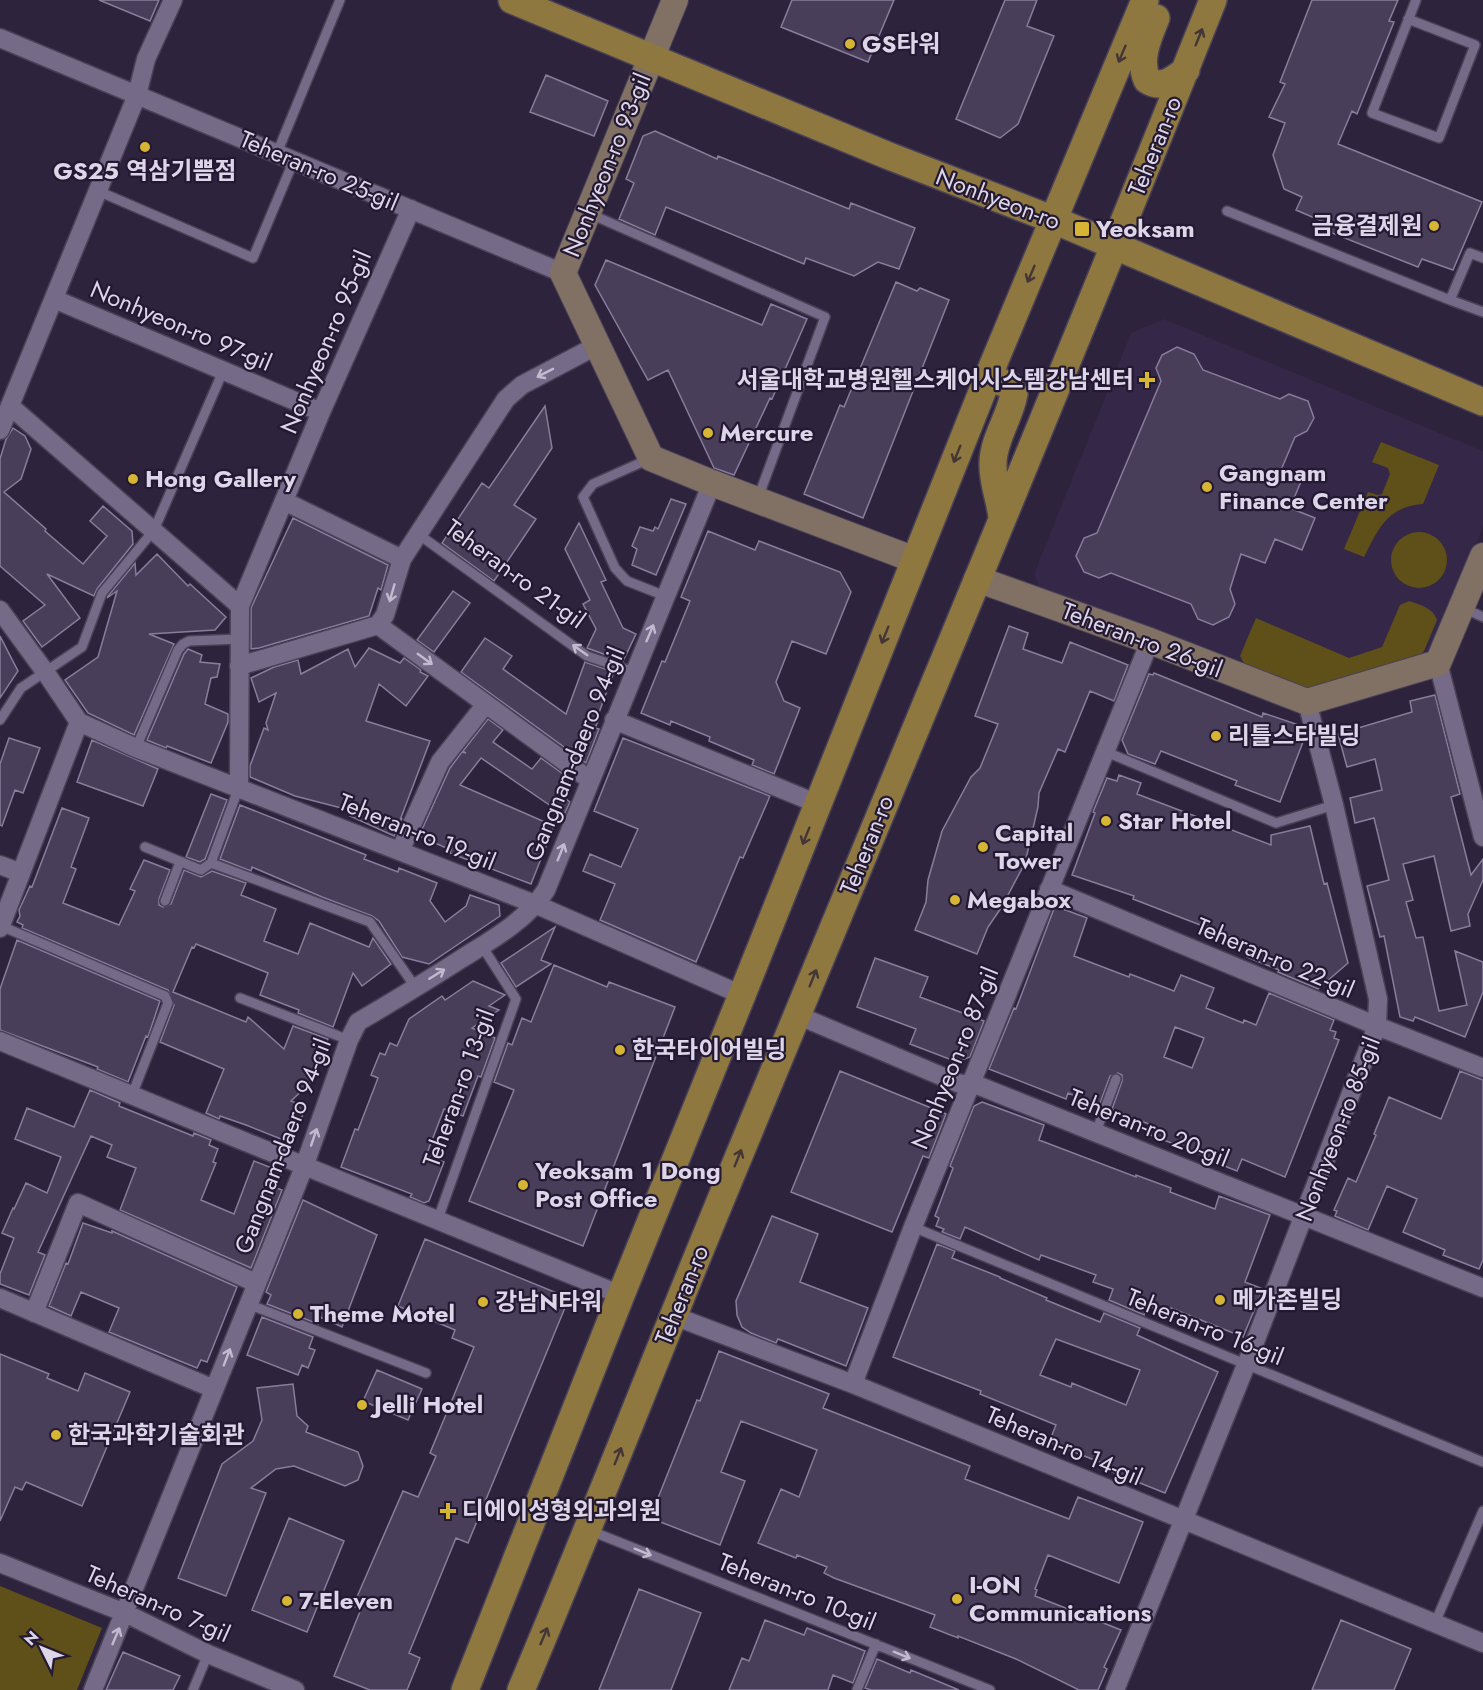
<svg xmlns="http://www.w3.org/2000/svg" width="1483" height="1690" font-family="Jost,'Noto Sans KR',sans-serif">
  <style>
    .built { fill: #342748 }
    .green { fill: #5f5019 }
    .building { fill: #493e5a; stroke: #887d9c; stroke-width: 1.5; fill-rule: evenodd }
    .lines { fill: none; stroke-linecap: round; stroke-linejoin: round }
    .lane-casing { stroke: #494156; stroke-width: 12 }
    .street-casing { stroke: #494156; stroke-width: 21 }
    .secondary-casing { stroke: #494156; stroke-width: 28 }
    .primary-casing { stroke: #494156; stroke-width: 30 }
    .lane { stroke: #756a88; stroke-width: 9 }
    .street { stroke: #756a88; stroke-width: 18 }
    .secondary { stroke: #817164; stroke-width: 26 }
    .primary { stroke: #8e783f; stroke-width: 27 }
    .oneway { stroke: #443637 }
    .oneway2 { stroke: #c2bbd0 }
    .poi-dot { fill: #d6b534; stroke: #241933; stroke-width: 2 }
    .labels { text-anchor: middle; stroke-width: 4.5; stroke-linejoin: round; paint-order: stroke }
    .poi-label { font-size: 24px; font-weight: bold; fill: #dcd6e8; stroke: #241933; text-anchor: start }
    .street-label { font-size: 24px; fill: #dcd6e8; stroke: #241933 }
  </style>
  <rect width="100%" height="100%" fill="#2d233d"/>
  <!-- built -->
  <path class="built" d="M1164,319L1483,451V527L1429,658L1310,696L1043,596L1034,574L1131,333Z"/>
  <!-- green -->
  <path class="green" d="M1381,442L1439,465L1423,504C1387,507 1379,528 1364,557L1344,549L1368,492L1378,495L1382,494L1390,474L1388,468L1372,462Z
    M1391 560a28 28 0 1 1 56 0a28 28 0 1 1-56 0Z
    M1409,601C1421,605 1433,608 1437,620L1424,651L1418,657L1309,690L1245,665L1240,656L1256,618L1349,658L1382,647L1400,605Z
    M0,1586L102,1628L77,1690H0Z"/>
  <!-- building -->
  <path class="building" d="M99,0H159L150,21Z
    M792,0H894L868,62L781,27Z
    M1005,0H1037L1027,26L1054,36L1018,124L1000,138L956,119Z
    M1312,0H1398L1389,21L1394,22L1357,114L1352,111L1338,144L1482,202L1453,270L1422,259L1418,267L1332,233L1331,225L1296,210L1302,197L1284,189L1273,155L1285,123L1269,117L1285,84L1280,82Z
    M546,75L608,101L594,136L530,112Z
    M655,131L717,159L718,156L849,209L851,203L915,228L899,269L878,262L854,276L806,258L804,264L666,207L655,235L619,219L634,183L626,179L643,136Z
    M606,260L762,325L771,304L807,319L772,399L770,398L734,475L714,468L668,370L648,380L595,285Z
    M896,282L917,291L920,288L949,300L863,518L804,494L840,405L844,407Z
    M1177,347L1194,354L1203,370L1280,399L1289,394L1308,401L1314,418L1307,431L1295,437L1281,470L1302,479L1290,508L1315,518L1302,550L1275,539L1265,563L1241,554L1230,589L1235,604L1229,617L1213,625L1198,619L1191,604L1111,573L1099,578L1084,572L1076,556L1084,538L1097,533L1161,381L1156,368L1162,355Z
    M545,406L552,448L514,505L536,519L494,581L442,543L482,483L489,488Z
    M13,428L25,436L31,449L21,479L4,492L46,529L45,531L83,564L107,536L90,521L103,506L132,531L133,544L97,589L94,596L47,574L80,618L42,647L23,621L45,605L0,566V459L6,439Z
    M671,499L686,504L656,575L632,565L637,549L632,546L640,527L653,531L655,527L658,529Z
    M293,518L388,565L381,590L378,588L369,616L259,648L251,649V608Z
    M579,523L606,580L601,582L623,628L636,634L623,661L587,648L596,629L583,604L590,600L565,549Z
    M708,531L755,550L759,541L840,572L851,592L826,654L792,641L776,682L784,701L800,708L774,774L752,765L754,760L709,741L710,737L671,721L670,725L641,713L662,661L665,662L690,601L681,597Z
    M157,554L188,586L190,584L226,617L215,630L149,634L174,644L134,735L88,713L65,680L98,657L117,591L107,598L108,596L135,563L136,575Z
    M453,591L470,603L434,652L417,640Z
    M1009,626L1028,633L1023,649L1062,663L1070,642L1128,665L1114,701L1090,691L1065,752L1058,749L1039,793L1038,807L1025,863L1001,908L988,927L977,954L915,930L926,902L928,880L942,831L971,777L980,768L998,724L975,716Z
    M0,636L18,671L0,698Z
    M485,638L512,656L503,669L566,714L585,662L614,672L597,718L599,719L595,728L599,729L586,763L461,672Z
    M369,648L400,663L404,658L421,670L420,672L428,676L406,706L379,684L366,721L430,741L399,823L402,818L394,836L350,816L353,811L295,796L250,777V766L264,728L268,730L266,723L276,693L259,702L251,678L274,667L298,660L301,674L348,649L355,667Z
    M188,649L202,655L200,662L220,664L217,677L211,678L205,704L228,714V722L211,763L167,746L166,748L147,740L184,654Z
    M1154,673L1262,717L1263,713L1299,725L1303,742L1280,802L1235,785L1237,781L1161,751L1155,764L1128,754L1122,740L1149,674L1153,675Z
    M1435,695L1460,794L1451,797L1471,875L1483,859V880L1468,914L1470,926L1451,931L1434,856L1403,864L1413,900L1406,902L1416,938L1423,937L1439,1011L1467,1005L1455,951L1483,962V992L1465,1037L1415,1017L1413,1021L1400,1017L1384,936L1380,937L1367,886L1389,880L1374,818L1355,823L1350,798L1382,790L1375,759L1347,767L1338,734L1412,712L1410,701Z
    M488,719L503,730L493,742L532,769L541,758L570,779L559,794L570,802L564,815L481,758L460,785L554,826L531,884L450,853L451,850L419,836L450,768L462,752L466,753L463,751Z
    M9,738L40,748L23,793L15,790L2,826L0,825V764Z
    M623,738L770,796L743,858L740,857L696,962L600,920L615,884L583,871L590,854L621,867L638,829L594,811Z
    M92,740L158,769L143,806L77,782Z
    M1119,775L1141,783L1137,794L1271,845V835L1310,826L1324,884L1327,883L1348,963L1318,989L1278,972L1279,970L1247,957L1252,945L1133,899L1134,896L1072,875L1095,813L1093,812L1107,778L1117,781Z
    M211,794L227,800L205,859L200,862L186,857Z
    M240,805L366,855L364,859L398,872L399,868L437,883L430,901L445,922L466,906L470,895L499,905L500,916L429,964L402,957L379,921L372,916L322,897L252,867L251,871L220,859Z
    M62,808L89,818L71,867L76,869L63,903L119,925L135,891L130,889L144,860L170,870L159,899V905L163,907L171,904L184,870L201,877L212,871L246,883L241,895L276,909L264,941L298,954L310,923L369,947L373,938L391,964L362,986L353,973L333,1027L298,1013L299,1010L260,995L268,973L196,944L194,948L192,947L173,992L246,1022L248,1017L284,1049L293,1026L328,1039L310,1083L291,1101L306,1107L291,1143L246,1125L220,1116L219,1119L206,1113L224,1069L160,1042L174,1005L168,990L22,928L23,925L17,922L20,916L19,910L30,886L32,887Z
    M1055,906L1087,918L1074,956L1129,977L1130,974L1174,991L1181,975L1214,988L1206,1008L1243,1023L1244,1020L1256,1025L1269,993L1334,1020L1330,1030L1336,1032L1334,1038L1339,1040L1285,1177L1242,1159L1237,1171L1212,1161L1213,1159L1148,1134L1151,1125L1112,1109L1122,1081V1075L1118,1073L1110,1076L1099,1106L1068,1093L1066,1099L989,1069L1014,1008L1016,1009ZM1175,1027L1204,1038L1192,1068L1164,1057Z
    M555,927L541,960L551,964L516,987L501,963Z
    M17,940L160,1001L148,1037L146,1036L128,1082L97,1069L98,1067L0,1030V989Z
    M875,958L928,977L920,997L984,1021L970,1057L957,1062L910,1044L916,1029L857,1007Z
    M554,965L607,987L609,982L675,1007L583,1246L469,1201L514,1090L494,1082L508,1043L512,1045L522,1018L531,1022Z
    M473,981L505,995L489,1006L499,1010L472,1028L495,1038L481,1077L478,1076L463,1116L444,1109L426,1156L444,1162L429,1201L424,1203L410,1197L412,1194L341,1167L355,1129L358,1130L378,1078L371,1075L380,1053L385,1055L390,1043L397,1046L409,1019L442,996L445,1000Z
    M840,1071L946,1114L929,1158L923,1156L892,1232L791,1192Z
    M1460,1071L1483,1080V1260L1479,1269L1443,1255L1445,1250L1403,1232L1417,1199L1387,1186L1368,1230L1335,1216L1337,1211L1334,1210L1348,1178L1356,1182L1376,1135L1374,1134L1389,1097L1441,1119Z
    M90,1090L120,1103L119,1106L193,1136L194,1133L211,1140L209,1145L218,1149L213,1162L216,1163L201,1200L234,1214L254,1161L282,1172L276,1188L282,1190L251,1268L120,1210L136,1168L107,1157L112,1145L91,1136L38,1252L45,1255L29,1295L0,1284V1274L14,1238L2,1233L13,1208L14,1209L26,1183L47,1193L61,1157L15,1139L27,1108L74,1127Z
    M982,1102L1044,1125L1039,1140L1136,1177V1175L1171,1188L1170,1192L1215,1209L1219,1196L1270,1215L1245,1282L1263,1289L1243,1337L1171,1308L1168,1313L1148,1306L1144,1315L1109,1300L1113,1289L1093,1282L1096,1275L1041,1255L1039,1260L965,1227L960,1239L942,1232L944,1229L936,1226L939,1218L935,1216L953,1168L950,1166L974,1106Z
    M303,1200L377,1235L342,1327L321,1317L318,1324L267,1304L271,1295L266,1292Z
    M772,1216L818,1234L800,1282L868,1308L846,1366L778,1339L776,1343L751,1333L742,1327L737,1315L736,1301Z
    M83,1223L112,1233V1231L237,1287L207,1362L201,1360L197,1368L109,1332L119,1308L81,1292L71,1316L49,1306L66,1263L68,1264Z
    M425,1239L569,1298L468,1543L456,1538L409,1653L420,1658L407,1690H370L334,1676L361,1609L353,1606L403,1491L418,1497L436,1456L430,1453L474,1347L452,1338L455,1330L398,1306Z
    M937,1244L955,1251L952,1258L1000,1277V1278L1047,1298L1046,1300L1100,1322L1104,1313L1140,1328L1137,1335L1218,1372L1165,1493L1100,1467L1102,1463L1049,1442L1056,1425L980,1394L981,1391L893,1357ZM1056,1339L1140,1370L1126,1405L1072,1383L1071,1387L1040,1375Z
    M262,1317L313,1337L309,1348L315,1350L308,1368L302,1365L298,1375L247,1355Z
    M719,1351L829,1394L823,1408L970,1466L965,1479L1069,1519L1078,1497L1143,1522L1119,1583L1048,1555L1035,1589L1037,1590L1035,1596L1121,1630L1104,1667L1107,1669L1098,1690H1079L1016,1659L958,1636V1638L930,1627L935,1615L834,1578L824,1573L827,1567L797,1555L796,1558L758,1543L781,1489L799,1497L817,1450L741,1421L721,1472L745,1481L720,1545L650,1518L697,1400L700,1401Z
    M0,1354L49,1374L47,1378L78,1391L85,1373L130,1392L82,1506L26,1482L22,1490L15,1487L0,1521Z
    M377,1370L422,1389L408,1420L363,1401Z
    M293,1384L297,1416L308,1426L306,1432L358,1452L363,1466L358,1480L345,1486L294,1466L276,1469L251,1488L266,1493L226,1596L178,1578L222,1464L253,1441L262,1420L257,1388Z
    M289,1518L344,1541L307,1632L252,1610Z
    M639,1589L701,1613L671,1690H599Z
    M765,1620L804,1635L807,1628L865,1651L853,1683L833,1675L828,1690H729L742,1658L749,1661Z
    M1341,1620L1411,1649L1394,1690H1312Z
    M123,1652L180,1676L173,1690H106Z
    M877,1659L910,1673L911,1670L959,1690H871L865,1688Z"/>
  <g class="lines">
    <defs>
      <path id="lane" d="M1408,19L1475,45L1439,138L1372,113L1416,0
        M277,153L340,0
        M98,191L253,258L294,160
        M1227,211L1450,300L1470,253L1483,258
        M588,213L825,317L758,498
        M1450,300L1483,312
        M649,459L593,484L583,497L615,568L627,581L665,596
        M418,534L587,656L634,672
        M1463,608L1483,617
        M0,720L21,688L82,647L102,593L154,530L224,369
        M136,748L178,650L183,644L189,641L239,639
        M1104,751L1276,823L1334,805
        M145,847L201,870L211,863L239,787
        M211,863L370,922L416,988
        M165,901L180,862
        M1,926L165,996L168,1003L132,1095
        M240,998L349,1040
        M1096,1132L1116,1079
        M438,1219L516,999L482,946
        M913,1227L1483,1462
        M248,1304L426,1373
        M591,1531L990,1690
        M1435,1623L1483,1511
        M193,1690L208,1654
        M857,1690L876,1644"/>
      <path id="street" d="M0,38L563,273
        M54,299L321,412
        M10,406L240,606
        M0,430L137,95L146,59L173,0
        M284,501L402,559
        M0,610L46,673L79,722L136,748L537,905L742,995
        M378,625L385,615L402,559L506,399L522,385L596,346
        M378,625L590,780
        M1438,663L1483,837
        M239,666L378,625
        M614,720L818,804
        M239,787L240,606L321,412L411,209
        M400,851L440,762L486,704
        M0,865L21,873
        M1049,889L1377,1026L1483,1068
        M0,928L79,722
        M797,1015L960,1084L972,1083L1483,1288
        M0,1041C207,1126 413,1211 621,1295
        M0,1298L214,1389
        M34,1313L78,1203L256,1283
        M674,1316L853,1384L1483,1643
        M853,1384L913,1227L1150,641
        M0,1563L125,1613L208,1654L295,1690
        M93,1690L304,1167L349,1040L358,1022C392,1002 427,981 461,959C491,940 526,921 546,890L712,483
        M1115,1690L1246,1365L1377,1026L1378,999L1334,805L1307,702"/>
      <path id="secondary" d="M675,0L563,273L651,458L712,483L915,560
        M977,579L1150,641L1307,702L1438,663L1483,556"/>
      <path id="primary" d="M512,0L889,156L1054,220L1483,402
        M1156,18C1148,38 1138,59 1147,80C1162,90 1174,79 1186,70
        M988,377L1009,385L1014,394C1010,417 994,438 993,462C992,481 1000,499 1002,517
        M465,1690L621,1295L742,995L988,377L1145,0
        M521,1690C595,1515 663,1338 736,1163C896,776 1058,389 1213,0"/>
    </defs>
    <!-- lane casing -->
    <use href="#lane" class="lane-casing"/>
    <!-- street casing -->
    <use href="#street" class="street-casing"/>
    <!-- secondary casing -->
    <use href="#secondary" class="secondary-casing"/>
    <!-- primary casing -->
    <use href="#primary" class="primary-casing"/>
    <!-- lane -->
    <use href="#lane" class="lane"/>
    <!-- street -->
    <use href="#street" class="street"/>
    <!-- secondary -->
    <use href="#secondary" class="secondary"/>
    <!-- primary -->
    <use href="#primary" class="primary"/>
  </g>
  <!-- one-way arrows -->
  <defs><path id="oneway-shaft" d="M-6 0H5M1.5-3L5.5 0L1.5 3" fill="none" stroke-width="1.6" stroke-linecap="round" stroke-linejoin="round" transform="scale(1.5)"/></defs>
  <g class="oneway">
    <use href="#oneway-shaft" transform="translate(1199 37) rotate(-68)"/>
    <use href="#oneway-shaft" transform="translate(1122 54) rotate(113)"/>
    <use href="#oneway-shaft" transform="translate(1031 274) rotate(113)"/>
    <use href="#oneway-shaft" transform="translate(957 454) rotate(112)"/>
    <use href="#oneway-shaft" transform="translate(885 635) rotate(112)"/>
    <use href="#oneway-shaft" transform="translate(806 836) rotate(112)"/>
    <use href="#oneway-shaft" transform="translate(813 978) rotate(-68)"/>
    <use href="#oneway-shaft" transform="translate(738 1158) rotate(-68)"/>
    <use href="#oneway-shaft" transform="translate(618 1456) rotate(-68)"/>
    <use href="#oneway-shaft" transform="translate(544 1636) rotate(-67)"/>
  </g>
  <g class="oneway2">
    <use href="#oneway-shaft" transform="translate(545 373) rotate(153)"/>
    <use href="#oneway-shaft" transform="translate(392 593) rotate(106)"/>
    <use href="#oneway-shaft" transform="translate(650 633) rotate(-67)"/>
    <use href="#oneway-shaft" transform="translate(580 650) rotate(-145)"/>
    <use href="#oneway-shaft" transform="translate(425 659) rotate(36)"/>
    <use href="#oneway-shaft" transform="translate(561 852) rotate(-68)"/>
    <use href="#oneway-shaft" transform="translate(437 974) rotate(-32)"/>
    <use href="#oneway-shaft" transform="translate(314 1137) rotate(-71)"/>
    <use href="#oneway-shaft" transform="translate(227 1357) rotate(-69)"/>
    <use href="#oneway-shaft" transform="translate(643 1552) rotate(22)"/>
    <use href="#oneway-shaft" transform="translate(116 1636) rotate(-67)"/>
    <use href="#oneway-shaft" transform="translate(902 1655) rotate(22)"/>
  </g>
  <!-- markers -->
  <g class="poi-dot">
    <circle cx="850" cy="44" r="6"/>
    <circle cx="145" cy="147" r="6"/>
    <circle cx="1434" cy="226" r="6"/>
    <rect x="1074" y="221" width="16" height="16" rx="3"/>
    <path d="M1144 371h6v6h6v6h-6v6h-6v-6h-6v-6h6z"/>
    <circle cx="708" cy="433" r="6"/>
    <circle cx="133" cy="479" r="6"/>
    <circle cx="1207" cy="487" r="6"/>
    <circle cx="1216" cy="736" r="6"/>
    <circle cx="1106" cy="821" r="6"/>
    <circle cx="983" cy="847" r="6"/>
    <circle cx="955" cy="900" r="6"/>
    <circle cx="620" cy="1050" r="6"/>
    <circle cx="523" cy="1185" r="6"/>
    <circle cx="1220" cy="1300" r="6"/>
    <circle cx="483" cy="1302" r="6"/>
    <circle cx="298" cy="1314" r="6"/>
    <circle cx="362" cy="1405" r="6"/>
    <circle cx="56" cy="1435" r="6"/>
    <path d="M445 1502h6v6h6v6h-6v6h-6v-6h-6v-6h6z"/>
    <circle cx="957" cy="1599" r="6"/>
    <circle cx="287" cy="1601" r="6"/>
  </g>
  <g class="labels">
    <!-- poi labels -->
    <g class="poi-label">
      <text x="862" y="52">GS타워</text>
      <text x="145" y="179" text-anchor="middle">GS25 역삼기쁨점</text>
      <text x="1422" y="234" text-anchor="end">금융결제원</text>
      <text x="1096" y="237">Yeoksam</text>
      <text x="1134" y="388" text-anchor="end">서울대학교병원헬스케어시스템강남센터</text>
      <text x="720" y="441">Mercure</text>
      <text x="1219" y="481">Gangnam<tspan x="1219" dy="28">Finance Center</tspan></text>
      <text x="145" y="487">Hong Gallery</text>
      <text x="1228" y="744">리틀스타빌딩</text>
      <text x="1118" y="829">Star Hotel</text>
      <text x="995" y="841">Capital<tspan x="995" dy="28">Tower</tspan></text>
      <text x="967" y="908">Megabox</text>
      <text x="632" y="1058">한국타이어빌딩</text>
      <text x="535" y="1179">Yeoksam 1 Dong<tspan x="535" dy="28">Post Office</tspan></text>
      <text x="1232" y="1308">메가존빌딩</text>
      <text x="495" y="1310">강남N타워</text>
      <text x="310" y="1322">Theme Motel</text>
      <text x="374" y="1413">Jelli Hotel</text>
      <text x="68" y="1443">한국과학기술회관</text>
      <text x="462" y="1519">디에이성형외과의원</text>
      <text x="969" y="1593">I-ON<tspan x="969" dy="28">Communications</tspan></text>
      <text x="299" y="1609">7-Eleven</text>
    </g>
    <!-- street labels -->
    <g class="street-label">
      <text transform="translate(1155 146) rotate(-68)" y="8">Teheran-ro</text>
      <text transform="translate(607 165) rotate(-68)" y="8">Nonhyeon-ro 93-gil</text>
      <text transform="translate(319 171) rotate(23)" y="8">Teheran-ro 25-gil</text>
      <text transform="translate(998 199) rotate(21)" y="8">Nonhyeon-ro</text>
      <text transform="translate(181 326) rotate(23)" y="8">Nonhyeon-ro 97-gil</text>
      <text transform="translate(326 342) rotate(-67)" y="8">Nonhyeon-ro 95-gil</text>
      <text transform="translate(515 574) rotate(36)" y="8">Teheran-ro 21-gil</text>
      <text transform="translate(1142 640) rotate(21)" y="8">Teheran-ro 26-gil</text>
      <text transform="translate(575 754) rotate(-68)" y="8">Gangnam-daero 94-gil</text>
      <text transform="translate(417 832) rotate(22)" y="8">Teheran-ro 19-gil</text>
      <text transform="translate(867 845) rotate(-68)" y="8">Teheran-ro</text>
      <text transform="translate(1275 958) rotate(23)" y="8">Teheran-ro 22-gil</text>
      <text transform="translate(955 1058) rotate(-68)" y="8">Nonhyeon-ro 87-gil</text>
      <text transform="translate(459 1088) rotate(-70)" y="8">Teheran-ro 13-gil</text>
      <text transform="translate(1149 1128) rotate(22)" y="8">Teheran-ro 20-gil</text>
      <text transform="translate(1338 1129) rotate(-69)" y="8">Nonhyeon-ro 85-gil</text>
      <text transform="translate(283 1146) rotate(-69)" y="8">Gangnam-daero 94-gil</text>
      <text transform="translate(682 1295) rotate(-68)" y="8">Teheran-ro</text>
      <text transform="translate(1205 1327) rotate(22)" y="8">Teheran-ro 16-gil</text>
      <text transform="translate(1064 1446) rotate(23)" y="8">Teheran-ro 14-gil</text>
      <text transform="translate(797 1592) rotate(22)" y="8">Teheran-ro 10-gil</text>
      <text transform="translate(158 1604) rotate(24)" y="8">Teheran-ro 7-gil</text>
    </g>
  </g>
  <!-- north arrow -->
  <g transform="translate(42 1648) rotate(313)" stroke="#241933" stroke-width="4.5" paint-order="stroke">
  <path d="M0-4.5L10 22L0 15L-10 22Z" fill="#dcd6e8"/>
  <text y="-9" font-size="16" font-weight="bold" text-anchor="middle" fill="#dcd6e8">N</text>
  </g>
</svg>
